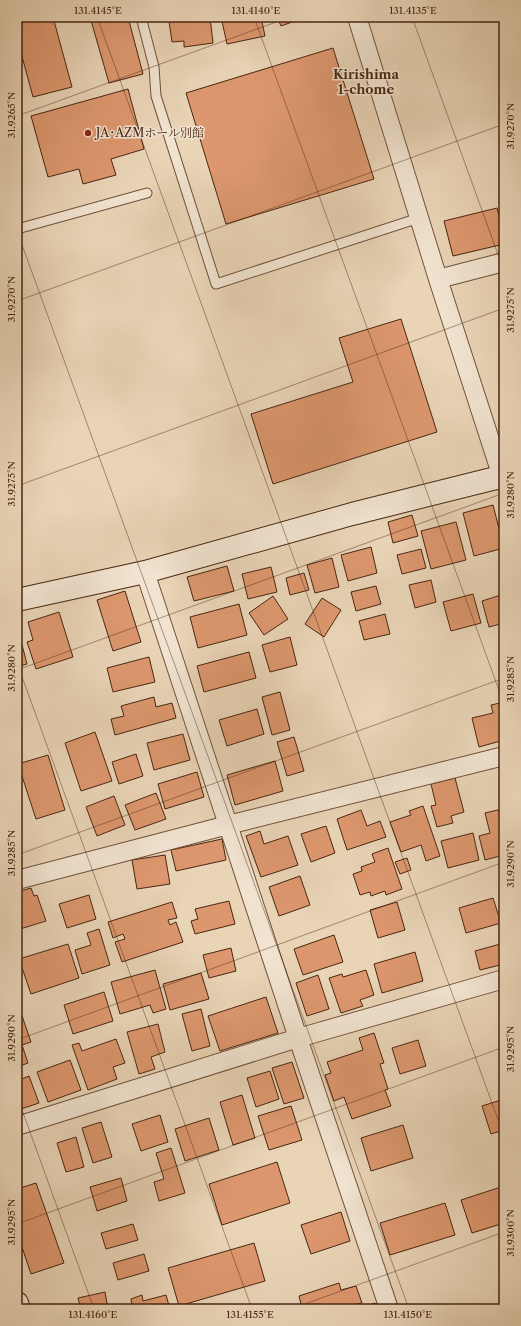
<svg xmlns="http://www.w3.org/2000/svg" width="521" height="1326" font-family="'Libre Caslon Text','Noto Serif JP',serif">
  <style>
    .building { fill: #dd976e; stroke: #482612 }
    .lines { fill: none; stroke-linecap: round; stroke-linejoin: round }
    .lane-casing { stroke: #70523b; stroke-width: 11 }
    .street-casing { stroke: #70523b; stroke-width: 20 }
    .secondary-casing { stroke: #482612; stroke-width: 24 }
    .lane { stroke: #f1e3d0; stroke-width: 9 }
    .street { stroke: #f1e3d0; stroke-width: 18 }
    .secondary { stroke: #f1e3d0; stroke-width: 22 }
    .ticks { fill: none; stroke: #482612; stroke-width: 1; stroke-opacity: 0.45 }
    .poi-dot { fill: #8f2418; stroke: #f1e3d0; stroke-width: 1.5 }
    .labels { text-anchor: middle; stroke-width: 3; stroke-linejoin: round; paint-order: stroke }
    .poi-label { font-size: 12px; fill: #482612; stroke: #f1e3d0; text-anchor: start }
    .neighbourhood-label { font-size: 13px; font-weight: bold; fill: #482612; stroke: #f1e3d0 }
    .neatline { fill: none; stroke: #482612; stroke-width: 1.5 }
    .ticks-label { font-size: 10px; text-anchor: middle; fill: #482612 }
  </style>
  <rect width="100%" height="100%" fill="#e9d4b6"/>
  <filter id="stains"><feTurbulence type="fractalNoise" baseFrequency=".005" numOctaves="4"/><feColorMatrix values="0 0 0 0 .2 0 0 0 0 .09 0 0 0 0 .02 0 0 0 .5 -.17"/></filter>
  <radialGradient id="worn" r=".72"><stop offset=".6" stop-color="#630" stop-opacity="0"/><stop offset="1" stop-color="#630" stop-opacity=".3"/></radialGradient>
  <!-- building -->
  <path class="building" d="M17,17H53L72,87L33,97L17,38Z
    M90,17H128L143,74L109,83Z
    M198,17H210L213,43L184,47V41L172,42L169,21Z
    M221,17H261L265,36L227,44Z
    M277,17H306L281,26Z
    M333,48L374,179L226,224L186,93Z
    M128,89L144,149L111,159L116,175L83,184L79,169L48,177L31,116Z
    M497,208L504,236V244L453,256L444,221Z
    M401,319L437,432L273,484L251,414L353,382L339,338Z
    M493,505L504,548L474,556L463,513Z
    M412,515L418,536L393,543L388,522Z
    M456,522L466,560L431,569L421,531Z
    M371,547L377,573L348,581L341,555Z
    M421,549L426,568L402,574L397,555Z
    M332,558L339,587L315,593L307,565Z
    M227,566L234,591L194,601L187,577Z
    M271,567L277,592L248,599L242,574Z
    M304,573L309,590L290,595L286,578Z
    M431,580L436,602L415,608L409,585Z
    M376,586L381,604L356,611L351,592Z
    M504,587V623L489,627L482,601L501,595L500,588Z
    M125,591L141,642L113,651L97,600Z
    M473,594L481,623L451,631L443,602Z
    M273,596L288,619L264,635L249,613Z
    M322,598L341,610L324,637L305,624Z
    M239,604L247,635L198,648L190,617Z
    M59,612L73,657L36,669L27,642L33,640L28,622Z
    M385,614L390,634L364,640L359,621Z
    M19,633L27,664L17,667V634Z
    M290,637L297,665L270,672L262,645Z
    M249,652L256,678L204,692L197,666Z
    M149,657L155,682L113,692L107,668Z
    M280,692L290,730L272,735L262,697Z
    M154,697L156,707L172,703L176,718L115,735L111,719L124,716L121,706Z
    M504,702V740L479,747L472,718L493,713L491,705Z
    M257,709L264,734L227,746L219,720Z
    M95,732L112,781L81,791L65,743Z
    M183,734L190,760L154,770L147,743Z
    M294,737L304,771L287,776L277,742Z
    M136,754L143,776L119,784L112,762Z
    M48,755L65,810L36,819L18,764Z
    M275,761L283,791L235,805L227,775Z
    M197,772L204,797L165,809L158,784Z
    M455,778L464,812L451,816L453,823L437,827L431,806L436,805L431,784Z
    M504,779V799L499,781Z
    M156,793L166,819L135,830L125,805Z
    M114,796L125,825L97,836L86,807Z
    M423,806L440,856L426,861L421,845L401,852L390,822L411,815L409,811Z
    M502,809L504,818V855L485,860L479,836L490,833L485,813Z
    M361,810L367,826L380,821L386,837L347,850L337,819Z
    M326,826L335,853L311,862L301,834Z
    M260,831L264,844L288,836L298,865L261,877L246,836Z
    M473,833L479,860L448,868L441,841Z
    M222,839L226,860L176,871L171,850Z
    M388,848L402,889L386,895L385,891L371,896L370,892L360,895L353,874L362,871L361,867L375,862L372,854Z
    M165,855L170,884L137,889L132,860Z
    M407,858L411,870L400,874L395,862Z
    M300,876L310,905L279,916L269,887Z
    M31,888L34,896L37,895L46,921L17,930V892Z
    M89,895L96,919L67,928L59,904Z
    M493,898L501,923L466,933L459,908Z
    M229,901L235,924L195,934L191,921L198,919L195,909Z
    M172,902L177,918L168,920L170,925L176,922L183,942L122,962L115,942L125,939L123,934L113,938L108,922Z
    M397,902L405,930L378,938L370,910Z
    M99,929L110,965L82,974L75,950L91,945L87,933Z
    M334,935L343,962L303,975L294,949Z
    M504,943V964L480,970L475,951Z
    M68,944L79,978L31,994L19,959Z
    M231,948L236,971L209,978L203,955Z
    M415,952L423,981L382,993L374,964Z
    M155,970L166,1009L153,1013L150,1005L120,1014L111,982Z
    M366,970L374,995L360,1000L363,1006L341,1013L329,978L342,974L343,977Z
    M17,972L22,986L17,988Z
    M201,973L209,999L170,1010L163,984Z
    M318,975L329,1009L307,1016L296,983Z
    M104,992L113,1021L73,1034L64,1005Z
    M266,997L278,1033L220,1051L208,1016Z
    M19,1007L31,1042L22,1045L28,1063L17,1067V1008Z
    M201,1009L210,1046L192,1051L182,1014Z
    M158,1024L165,1052L151,1057L155,1069L139,1074L127,1032Z
    M374,1033L384,1063L380,1064L388,1089L385,1090L391,1106L352,1119L344,1097L334,1101L325,1075L331,1073L327,1062L363,1050L359,1038Z
    M116,1039L125,1063L113,1067L117,1079L88,1090L72,1045L79,1043L82,1051Z
    M418,1040L426,1066L400,1074L392,1048Z
    M70,1060L81,1090L48,1102L37,1072Z
    M292,1062L304,1098L284,1104L272,1068Z
    M270,1071L279,1099L256,1107L247,1078Z
    M29,1076L39,1103L18,1110L17,1106V1081Z
    M242,1095L255,1138L233,1145L220,1102Z
    M504,1099V1130L491,1134L482,1106Z
    M291,1106L302,1140L269,1150L258,1116Z
    M160,1115L168,1142L141,1151L132,1124Z
    M209,1118L219,1150L185,1161L175,1129Z
    M101,1122L112,1157L93,1163L82,1128Z
    M403,1125L413,1158L371,1171L361,1138Z
    M76,1137L84,1167L66,1172L57,1143Z
    M171,1148L185,1193L159,1201L154,1182L164,1179L156,1153Z
    M277,1162L290,1203L222,1225L209,1184Z
    M121,1178L127,1201L97,1211L90,1187Z
    M36,1183L64,1263L31,1274L17,1232V1189Z
    M504,1186V1223L472,1233L461,1200Z
    M445,1203L455,1235L390,1255L380,1223Z
    M341,1212L350,1241L311,1254L301,1225Z
    M133,1224L138,1240L106,1249L101,1233Z
    M254,1243L265,1281L179,1306L168,1268Z
    M144,1254L149,1271L118,1280L113,1263Z
    M339,1283L341,1290L356,1286L362,1303L352,1305L353,1309H298L297,1305L301,1304L299,1296Z
    M105,1292L108,1309H81L78,1298Z
    M142,1295L143,1301L166,1295L170,1309H125V1307L132,1305L131,1299Z
    M375,1303L376,1309H364L363,1307Z"/>
  <g class="lines">
    <defs>
      <path id="lane" d="M141,17L154,67L156,96L216,284L419,218
        M17,229L147,193"/>
      <path id="street" d="M357,17L438,279L504,483
        M438,279L504,262
        M145,572L298,1038L389,1309
        M17,880L228,825L504,756
        M17,1126L298,1038L504,979"/>
      <path id="secondary" d="M17,600L145,572L352,514L504,476
        M17,1303L19,1309"/>
    </defs>
    <!-- lane casing -->
    <use href="#lane" class="lane-casing"/>
    <!-- street casing -->
    <use href="#street" class="street-casing"/>
    <!-- secondary casing -->
    <use href="#secondary" class="secondary-casing"/>
    <!-- lane -->
    <use href="#lane" class="lane"/>
    <!-- street -->
    <use href="#street" class="street"/>
    <!-- secondary -->
    <use href="#secondary" class="secondary"/>
  </g>
  <!-- ticks -->
  <path class="ticks" d="M97,17L504,1136M254,17L504,704M412,17L504,271M17,116L290,17M17,231L409,1309M17,301L504,124M17,486L504,308M17,663L252,1309M17,670L504,493M17,855L504,678M17,1040L504,862M17,1096L94,1309M17,1224L504,1047M291,1309L504,1232"/>
  <!-- markers -->
  <circle class="poi-dot" cx="88" cy="133" r="4"/>
  <g class="labels">
    <!-- poi labels -->
    <g class="poi-label">
      <text x="96" y="137">JA･AZMホール別館</text>
    </g>
    <!-- neighbourhood labels -->
    <g class="neighbourhood-label">
      <text x="366" y="79">Kirishima<tspan x="366" dy="15">1-chome</tspan></text>
    </g>
  </g>
  <!-- margin -->
  <rect width="521" height="1326" fill="none" stroke="#e9d4b6" stroke-width="44"/>
  <rect x="22" y="22" width="477" height="1282" class="neatline"/>
  <g class="ticks-label">
    <text x="98" y="14">131.4145°E</text>
    <text x="256" y="14">131.4140°E</text>
    <text x="413" y="14">131.4135°E</text>
    <text transform="translate(11 115) rotate(-90)" y="4">31.9265°N</text>
    <text transform="translate(510 126) rotate(-90)" y="4">31.9270°N</text>
    <text transform="translate(11 299) rotate(-90)" y="4">31.9270°N</text>
    <text transform="translate(510 310) rotate(-90)" y="4">31.9275°N</text>
    <text transform="translate(11 484) rotate(-90)" y="4">31.9275°N</text>
    <text transform="translate(510 495) rotate(-90)" y="4">31.9280°N</text>
    <text transform="translate(11 668) rotate(-90)" y="4">31.9280°N</text>
    <text transform="translate(510 679) rotate(-90)" y="4">31.9285°N</text>
    <text transform="translate(11 853) rotate(-90)" y="4">31.9285°N</text>
    <text transform="translate(510 864) rotate(-90)" y="4">31.9290°N</text>
    <text transform="translate(11 1038) rotate(-90)" y="4">31.9290°N</text>
    <text transform="translate(510 1049) rotate(-90)" y="4">31.9295°N</text>
    <text transform="translate(11 1222) rotate(-90)" y="4">31.9295°N</text>
    <text transform="translate(510 1233) rotate(-90)" y="4">31.9300°N</text>
    <text x="93" y="1318">131.4160°E</text>
    <text x="250" y="1318">131.4155°E</text>
    <text x="408" y="1318">131.4150°E</text>
  </g>
  <rect width="100%" height="100%" filter="url(#stains)"/>
  <rect width="100%" height="100%" fill="url(#worn)"/>
</svg>
